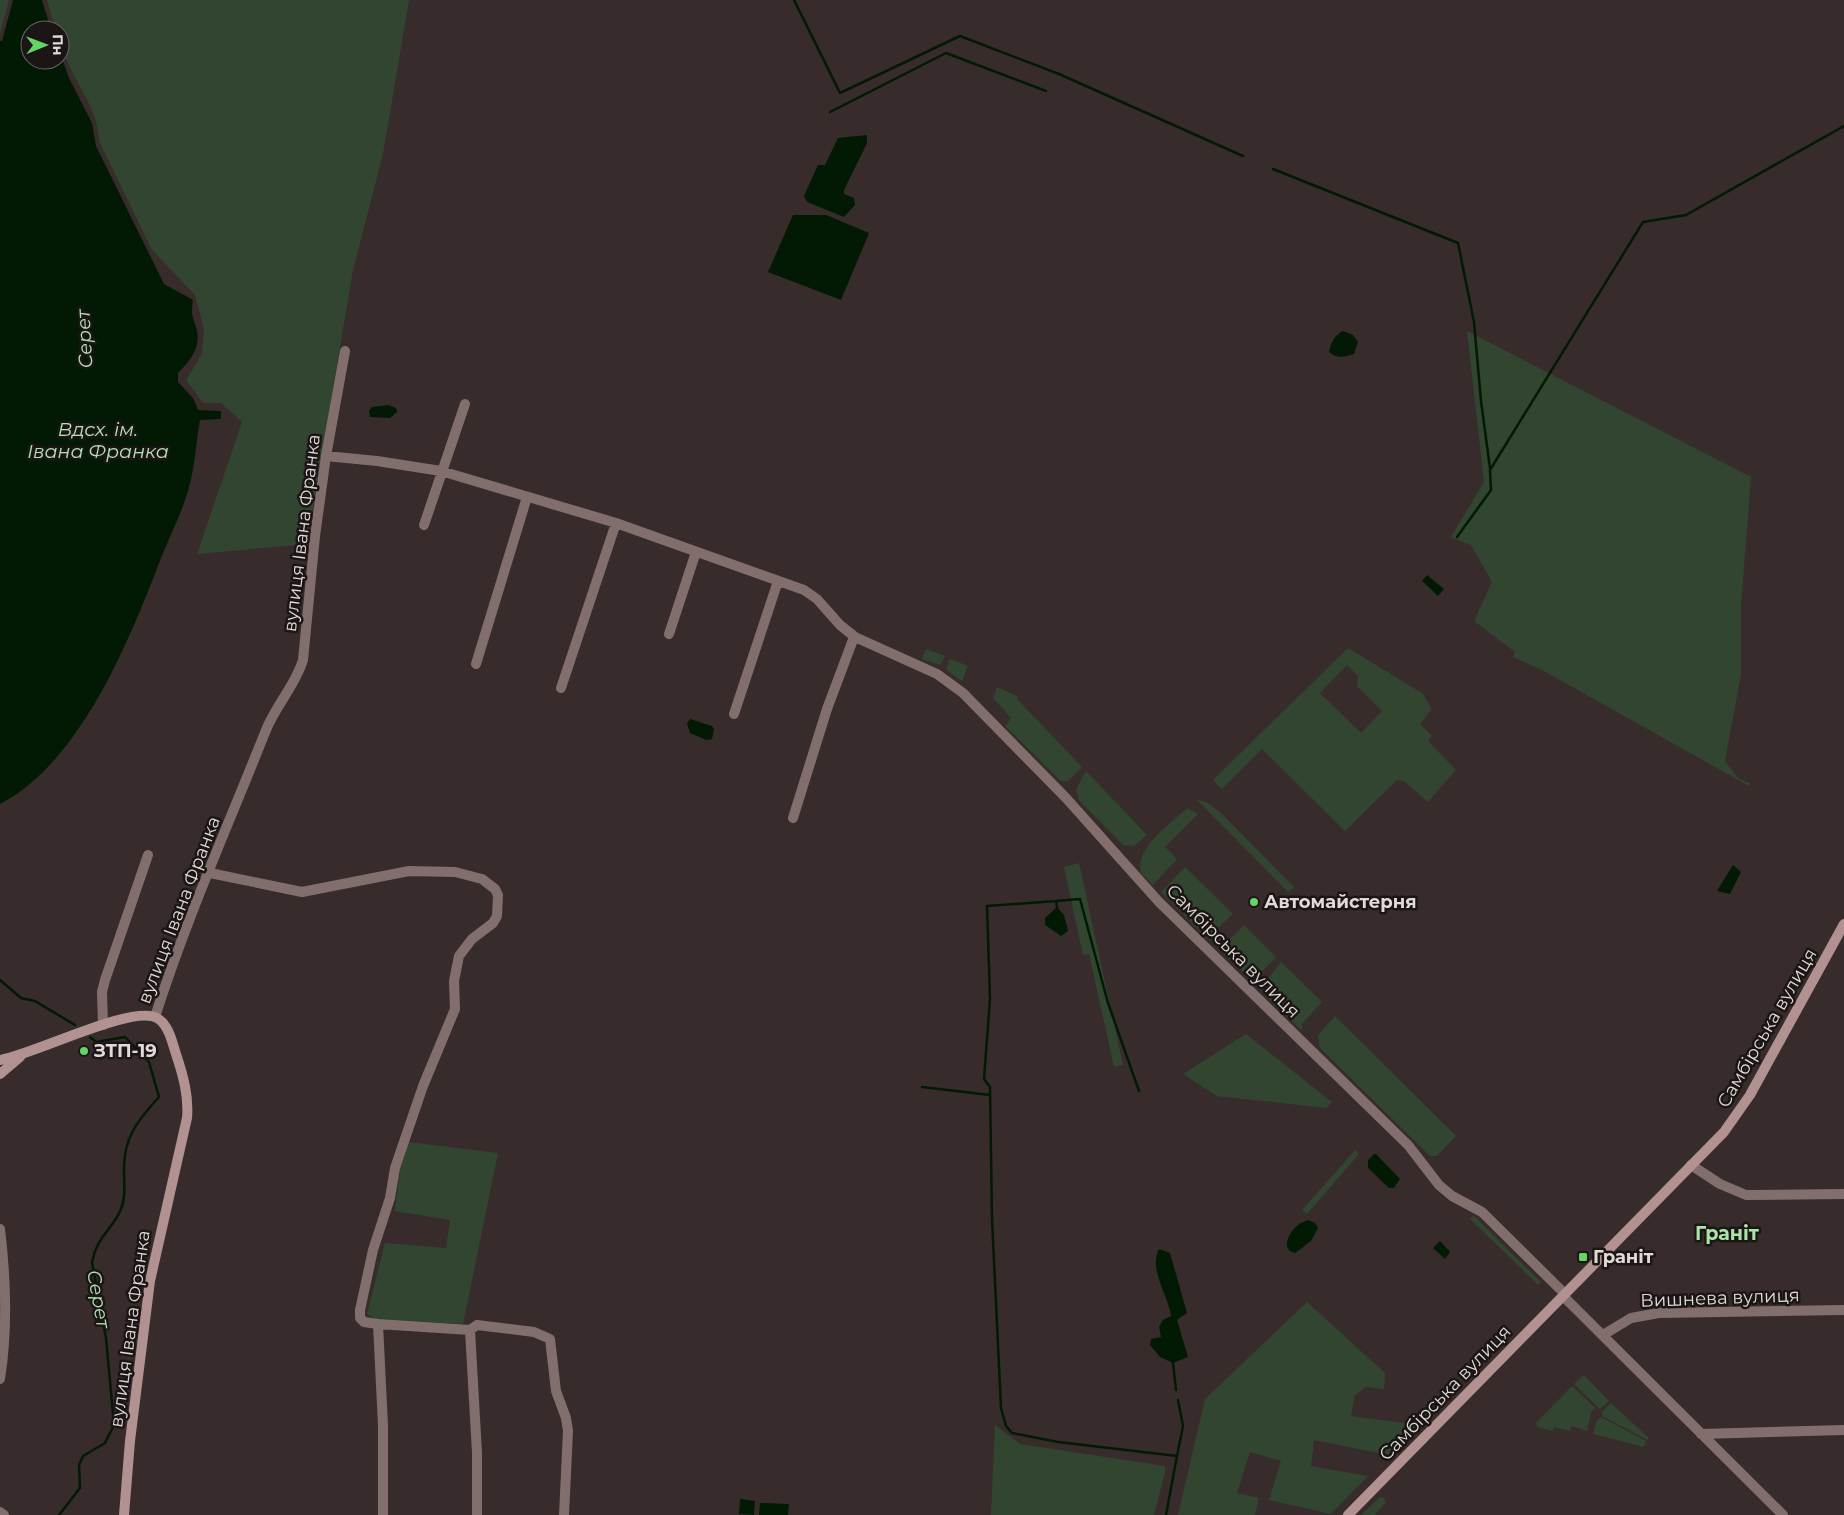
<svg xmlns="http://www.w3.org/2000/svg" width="1844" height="1515" font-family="Montserrat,sans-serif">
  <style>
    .green { fill: #324531; fill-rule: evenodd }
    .water { fill: #021a03 }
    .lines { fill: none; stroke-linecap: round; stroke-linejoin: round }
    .stream { stroke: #021a03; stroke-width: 2.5 }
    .minor { stroke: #826f6d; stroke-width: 10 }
    .secondary { stroke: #b19290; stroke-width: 10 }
    .poi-dot { fill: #65d467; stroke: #1b1615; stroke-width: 2 }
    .labels { text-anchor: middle; stroke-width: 5; stroke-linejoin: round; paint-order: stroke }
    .street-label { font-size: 18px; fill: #e1dad9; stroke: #1b1615 }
    .poi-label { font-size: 18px; font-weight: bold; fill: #e1dad9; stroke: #1b1615; text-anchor: start }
    .water-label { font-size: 19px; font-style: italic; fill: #b2e3b0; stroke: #1b1615 }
    .neighbourhood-label { font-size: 19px; font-weight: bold; fill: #aae4a8; stroke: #1b1615 }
  </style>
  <rect width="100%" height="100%" fill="#372c2b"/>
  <!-- green -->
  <path class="green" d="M0,0H9L0,34Z
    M47,0H409L383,154L353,270L307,544L197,554L242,422L221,403H203L186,380L202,354L204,329L195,295L152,250L99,141C99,101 60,70 60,30H56Z
    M1467,331L1751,477L1741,605V674L1725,761L1739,779L1750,783L1749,786L1542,670L1513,657L1515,652L1474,621L1492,582L1471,545L1451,537L1484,482Z
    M1348,648L1422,693L1432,709L1420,724L1432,736L1428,741L1456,770L1428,802L1404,781L1397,780L1345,831L1262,749L1222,789L1213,780ZM1347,665L1358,676L1357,686L1382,711L1361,733L1320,693Z
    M926,649L945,656L940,665L922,659Z
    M951,659L968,666L962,681L946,670L949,660Z
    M997,687L1017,696V699L1082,767L1068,781H1061L1005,726L1011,718L993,698Z
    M1086,771L1147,835L1134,846L1123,845L1079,800L1076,790Z
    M1196,799L1208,803L1220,812L1294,887L1288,892Z
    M1187,808L1198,814L1165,847L1177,859L1153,885L1141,873C1134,848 1171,824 1187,808Z
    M1079,863L1123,1065L1114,1067L1089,954L1083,955L1064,867Z
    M1185,867L1233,914L1207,938L1161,892Z
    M1244,925L1276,957L1253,981L1215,945L1219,938L1225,944Z
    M1281,962L1322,1002L1301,1025L1303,1027L1301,1030L1267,997V980Z
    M1335,1016L1456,1136L1437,1156H1430L1320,1048L1318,1035Z
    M1246,1034L1332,1102L1326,1108L1217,1096L1183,1074Z
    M409,1142L498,1153L463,1324L376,1319L367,1314L385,1243L446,1248L450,1220L395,1211L400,1170Z
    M1355,1150L1359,1154L1307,1214L1302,1210Z
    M1473,1215L1541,1282L1538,1285L1470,1219Z
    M1307,1302L1385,1373L1384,1389L1366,1387L1355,1395L1351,1416L1418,1425L1388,1455L1314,1440L1311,1466L1368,1476L1331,1514L1269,1500L1281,1461L1250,1452L1237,1493L1259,1498L1255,1515H1178L1205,1399Z
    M1584,1375L1609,1401L1600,1409L1574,1384Z
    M1572,1386L1595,1408L1591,1412L1587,1431L1572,1426L1570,1431L1554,1427L1553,1431L1537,1427L1536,1423Z
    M1611,1403L1649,1438L1647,1440L1602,1416V1412Z
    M1601,1417L1646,1441L1644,1447L1593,1434L1597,1420Z
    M995,1425L1020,1444L1165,1466V1472L1154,1515H991Z
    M1380,1497H1383L1386,1502L1375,1515H1361Z"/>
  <!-- water -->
  <path class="water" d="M13,0H42L51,30H30V60H60V53L69,78L92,123L96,146L164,284L193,300C191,313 192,315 196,327C202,346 191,360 178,373V382L193,398L198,410L221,411V419L200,420C196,442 195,466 189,487C183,511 170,535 161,558C130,639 81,762 0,804V41H2Z
    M867,135V143L844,190V194L854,198L855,205L844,217L807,202L804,196L818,165H825L838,138Z
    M793,215H826L869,233L841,300L768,272Z
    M1343,331L1353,335L1358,342L1354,354C1344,357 1338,359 1329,352C1331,343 1334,335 1343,331Z
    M388,405L396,408L397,412L390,418L370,417L369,411L372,407Z
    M1427,575L1444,589L1438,596L1422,581Z
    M690,719L712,726L714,729L712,739L706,740L690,733L687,724Z
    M1733,865L1741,872L1730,894L1717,891Z
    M1057,907L1064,915L1068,931L1061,936L1045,925V918Z
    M1374,1154H1376L1400,1179L1394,1188H1389L1368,1168V1160Z
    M1308,1220L1315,1223L1318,1228L1311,1241L1295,1253L1290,1251L1287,1247C1286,1235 1297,1223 1308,1220Z
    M1440,1241L1450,1252L1445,1259L1433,1248Z
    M1159,1249L1170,1253L1187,1313L1177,1320L1188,1357L1173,1363L1160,1357L1150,1345L1151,1339L1161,1337L1159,1327L1163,1320L1171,1316C1169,1297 1148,1269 1159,1249Z
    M740,1499L755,1501L754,1515L739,1514Z
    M760,1503L789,1504L788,1515H759Z"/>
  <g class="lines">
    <!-- stream -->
    <path class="stream" d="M794,0L840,93L960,36L1059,74L1243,156
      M830,112L946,53L1046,91
      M1273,169L1458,243L1474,322L1481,401L1490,468
      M1457,537L1491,490L1490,470L1643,222L1686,215L1844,126
      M1056,901L1080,899L1108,1003L1139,1091
      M1057,907L1056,901L987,906L990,999L984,1079L990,1087L992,1219L1001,1408L1006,1426L1012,1433L1058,1442L1177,1456L1166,1515
      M0,980L21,998L35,1001L75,1025
      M922,1087L990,1095
      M1173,1363L1176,1390
      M1177,1456L1183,1426L1178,1400
      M59,1515L80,1488L79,1465L83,1456L105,1443L114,1425L106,1338L92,1262C97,1236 113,1229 121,1209C126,1198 124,1183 124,1171C123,1138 138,1120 159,1097L149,1062L125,1037L96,1042L90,1037"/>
    <!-- minor -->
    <path class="minor" d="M326,456L377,461L441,471L616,523L804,590L817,599L840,625L855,637L937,674L963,693L1066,798L1159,902L1408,1145L1439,1185L1452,1196L1482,1212L1565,1294
      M424,525L465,404
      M669,634L696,552
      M476,664L527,497
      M561,688L616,523
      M734,714L778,581
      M793,818L827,709L854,637
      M210,873L302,892L409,871L455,872L482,879L495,889L498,895L497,916L493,923L472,939L459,956L454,981L455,1009L423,1086L395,1168L390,1198L373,1250L360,1310V1318L364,1322L378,1324L383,1426V1515
      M155,1017C186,919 228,826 266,730C276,705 295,686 303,660L315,536L326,456L345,351
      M103,1025L102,992L105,980L148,855
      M1691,1165L1720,1184L1746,1195L1844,1194
      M0,1229C6,1279 8,1329 0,1379
      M1563,1296L1783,1515
      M378,1324L470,1330L477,1325L534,1332L550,1339L556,1391L566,1418L568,1431L564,1515
      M470,1330L477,1453V1515
      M1603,1335L1631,1318L1659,1313L1844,1310
      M1701,1434L1844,1430
      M0,1512L4,1515"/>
    <!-- secondary -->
    <path class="secondary" d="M0,1060C33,1055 132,1004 157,1018C169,1025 172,1042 176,1054C183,1075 189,1096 187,1118L150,1281L130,1441L124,1515
      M0,1074L20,1057
      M1348,1515L1724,1132L1750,1095L1844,924"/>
  </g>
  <!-- markers -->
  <g class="poi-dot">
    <circle cx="1254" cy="902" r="5"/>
    <circle cx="84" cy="1051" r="5"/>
    <rect x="1578" y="1252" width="10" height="10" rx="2.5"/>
  </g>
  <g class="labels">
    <!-- street labels -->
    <g class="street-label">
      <text transform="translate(302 533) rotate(-83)" y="6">вулиця Івана Франка</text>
      <text transform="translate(179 910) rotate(-69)" y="6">вулиця Івана Франка</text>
      <text transform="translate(1233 951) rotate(45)" y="6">Самбірська вулиця</text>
      <text transform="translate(1767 1028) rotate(-60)" y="6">Самбірська вулиця</text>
      <text transform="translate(1720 1298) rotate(-2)" y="6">Вишнева вулиця</text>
      <text transform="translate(130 1329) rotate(-82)" y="6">вулиця Івана Франка</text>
      <text transform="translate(1445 1393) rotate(-46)" y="6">Самбірська вулиця</text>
    </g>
    <!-- poi labels -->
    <g class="poi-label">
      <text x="1264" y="908">Автомайстерня</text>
      <text x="94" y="1057">ЗТП-19</text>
      <text x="1593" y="1263">Граніт</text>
    </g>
    <!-- water labels -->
    <g class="water-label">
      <text transform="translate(84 339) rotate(-93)" y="7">Серет</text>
      <text x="98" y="436">Вдсх. ім.<tspan x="98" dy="22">Івана Франка</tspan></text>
      <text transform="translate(99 1299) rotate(80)" y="7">Серет</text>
    </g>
    <!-- neighbourhood labels -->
    <g class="neighbourhood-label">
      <text x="1727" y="1240">Граніт</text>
    </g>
  </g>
  <!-- north arrow -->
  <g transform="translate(45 45) rotate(89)"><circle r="24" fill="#1b1615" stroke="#6a6463"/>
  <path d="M0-4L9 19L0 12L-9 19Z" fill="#65d467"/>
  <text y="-8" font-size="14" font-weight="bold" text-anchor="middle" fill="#e1dad9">Пн</text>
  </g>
</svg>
